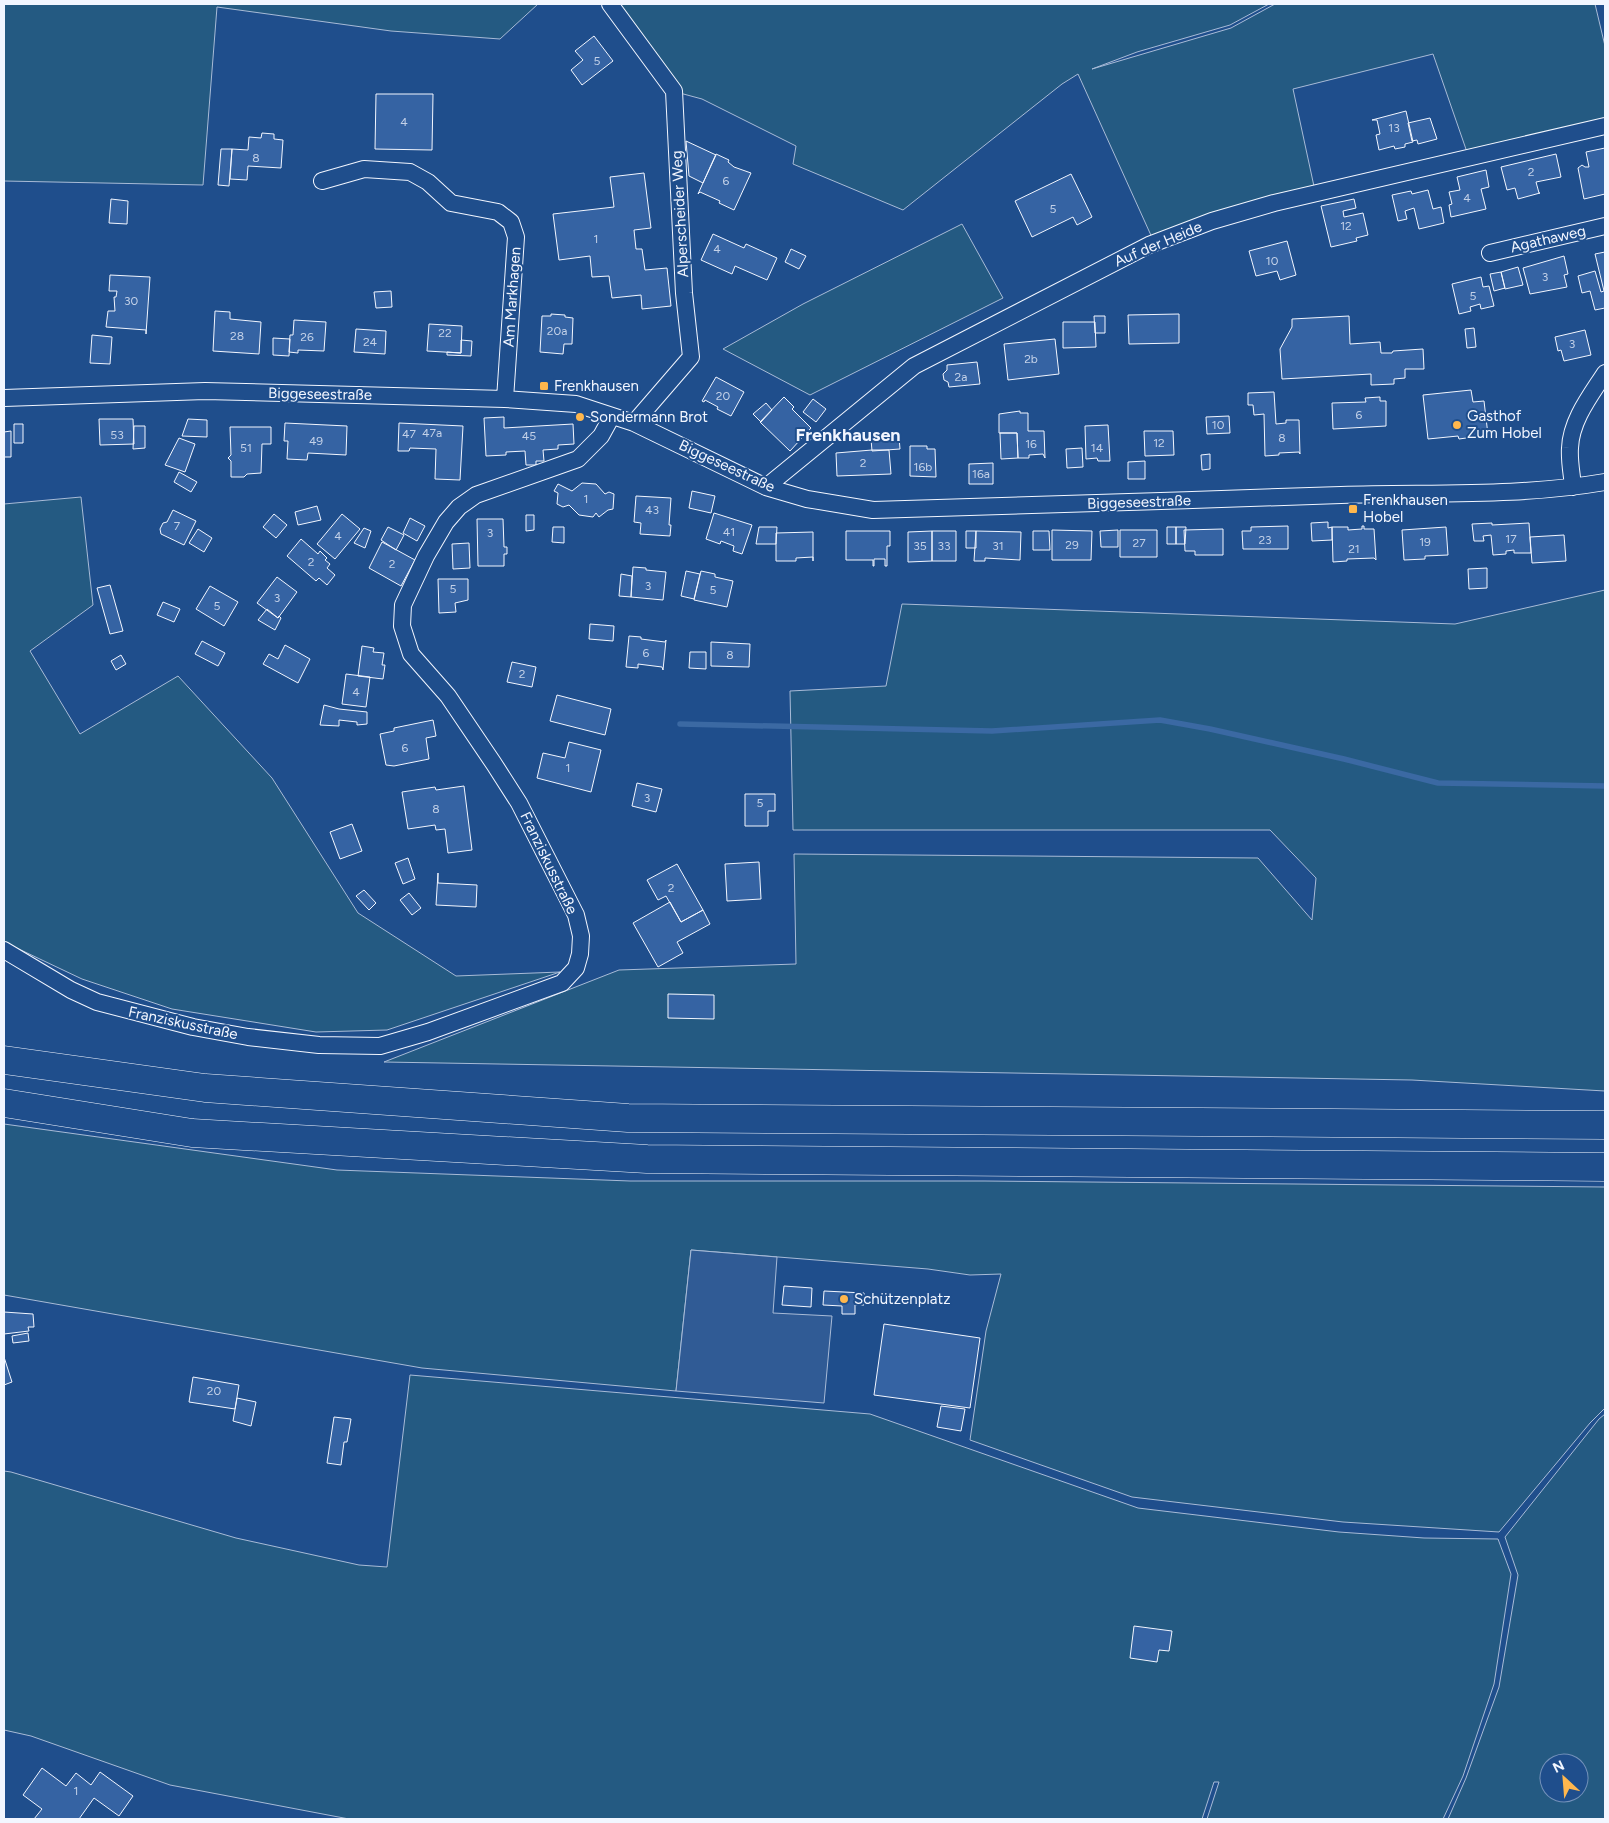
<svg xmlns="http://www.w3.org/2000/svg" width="1609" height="1823" font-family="Figtree,sans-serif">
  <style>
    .green { fill: #245a82; stroke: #a8bbd7; fill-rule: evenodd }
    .parking { fill: #305b95; stroke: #a8bbd7 }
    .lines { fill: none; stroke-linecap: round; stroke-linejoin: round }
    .stream { stroke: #3b69a3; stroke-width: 5.5 }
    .building { fill: #3563a3; stroke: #f2f6ff }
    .street-casing { stroke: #f2f6ff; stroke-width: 18 }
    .highway-casing { stroke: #f2f6ff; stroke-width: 29 }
    .street { stroke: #1f4e8c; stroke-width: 16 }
    .highway { stroke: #1f4e8c; stroke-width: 28 }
    .poi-dot { fill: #ffb74d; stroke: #1f4e8c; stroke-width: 2 }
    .labels { text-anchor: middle; stroke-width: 4; stroke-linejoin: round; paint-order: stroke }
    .number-label { font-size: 12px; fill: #c3d1e8 }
    .street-label { font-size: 15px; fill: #f2f6ff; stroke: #1f4e8c }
    .poi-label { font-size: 15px; fill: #f2f6ff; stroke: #1f4e8c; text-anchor: start }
    .quarter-label { font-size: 18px; font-weight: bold; fill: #f2f6ff; stroke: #1f4e8c }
  </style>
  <rect width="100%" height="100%" fill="#1f4e8c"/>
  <!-- green -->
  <path class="green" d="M4,4H538L500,39L391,31L217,7L203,185L4,181Z
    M614,4H1269L1230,25L1137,52L1092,69L1231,28L1275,4H1595L1605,46V126L1468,155L1433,54L1293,89L1315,191L1154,242L1078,74L1062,84L903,210L793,164L796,146L702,99L676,92Z
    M962,224L1003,298L810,395L723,349L803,304Z
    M81,497L93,605L30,651L80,734L178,676L272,778L358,913L456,976L560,972L387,1030L316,1032L172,1009L82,979L4,942V504Z
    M1605,590V1091L1412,1080L384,1062L619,970L796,964L794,854L1258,858L1312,920L1316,878L1270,830H793L790,691L886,686L902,604L1455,624Z
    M4,1124L337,1170L630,1181H984L1605,1187V1408L1590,1423L1499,1532L1343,1522L1132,1497L970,1440L986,1331L1001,1274L970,1275L928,1269L691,1250L676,1391L422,1368L4,1295Z
    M410,1375L870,1414L1138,1508L1339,1532L1424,1538L1498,1539L1511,1574L1494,1684L1463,1776L1443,1819H1207L1219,1782H1214L1202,1819H349L170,1785L31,1736L4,1730V1471L11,1472L236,1538L359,1565L387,1567Z
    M1605,1414V1819H1448L1466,1778L1499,1687L1518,1575L1505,1537L1599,1419ZM1549,1763H1579V1793H1549Z"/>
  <!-- parking -->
  <path class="parking" d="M691,1250L777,1257L773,1313L832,1316L824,1403L676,1391Z"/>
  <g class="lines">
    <!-- stream -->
    <path class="stream" d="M680,724L992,731L1160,720L1210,729L1344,759L1438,783L1605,786"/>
  </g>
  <!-- building -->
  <path class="building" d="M594,36L613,61L582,85L571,70L583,60L575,51Z
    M376,94H433L432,150L375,149Z
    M1406,111L1413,142L1405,144V147L1395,149L1394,146L1379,150L1376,135L1380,134L1377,120H1372Z
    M1430,118L1437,139L1418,144L1417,140L1412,141L1408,123Z
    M262,133L274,134V139L283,140L281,168L248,166L247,180L230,179L232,149L248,150L249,137L261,138Z
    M686,141L716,155L703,183L689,176Z
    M1605,148V194L1584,199L1578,168L1582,165L1585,167H1589L1586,152Z
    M221,149H232L229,186L218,185Z
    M716,154L729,160L728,162L734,167L751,173L734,210L719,203L720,201L700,192L698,194Z
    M1556,154L1561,177L1536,182L1539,193H1540L1518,199L1515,188L1507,190L1501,167Z
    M1486,170L1489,187L1481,189L1486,209L1451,217L1449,205L1452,204L1449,192L1460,190L1457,177Z
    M644,173L651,228L634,230L636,249H642L645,270L667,268L671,306L642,309L641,295L612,298L609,276L592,277L590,256L559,260L553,214L614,207L610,177Z
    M1071,174L1092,217L1077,225L1073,217L1032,237L1015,201Z
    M1428,190L1433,209L1441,207L1444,223L1419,229L1414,208L1405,211L1407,219L1398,221L1392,195L1411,191L1412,194Z
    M111,199L128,201L127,224L109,223Z
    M1354,199L1356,208L1343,211L1344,217L1363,213L1368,235L1356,238L1357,241L1331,247L1321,206Z
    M713,234L744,248L746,244L777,258L767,280L735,266L732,274L701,260Z
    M1287,241L1296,275L1280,280L1277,271L1256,276L1249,251Z
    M791,249L806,256L799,269L785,262Z
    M1605,252V308L1595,310L1590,291L1582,293L1578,276L1595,271L1601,292L1604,291L1595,254Z
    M1564,256L1568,274L1564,275L1567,287L1530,294L1523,268Z
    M1518,267L1523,285L1505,289L1501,272Z
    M1501,272L1505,288L1494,291L1490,274Z
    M110,275L150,277L146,334V330L106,327L108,311H115L114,297H116L117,291H109Z
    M1481,277L1483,287L1489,286L1494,306L1481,309L1480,304L1470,307L1471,311L1459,314L1452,284Z
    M391,291L392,307L376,308L374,292Z
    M215,311L230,312V319L261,322L259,354L213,351Z
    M551,314L565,315V317L573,318L572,344H564L563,354L540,352L542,316H551Z
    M1179,314V343L1129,344L1128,315Z
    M1094,316H1105V333H1095Z
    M1349,316L1350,344L1380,342L1381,353H1392L1393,351L1423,349L1424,369H1405V378L1394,379V384L1371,385V374L1282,379L1280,349L1292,327V319Z
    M294,320L326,322L324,351L298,350V353L289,352L290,335H293Z
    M1063,322H1095L1096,347L1063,348Z
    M429,324L462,326L461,353L427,351Z
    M1474,328L1476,347L1467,348L1465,329Z
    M356,329L386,331L385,354L354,352Z
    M1585,330L1591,355L1564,361L1561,350L1558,351L1555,337Z
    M92,335L112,337L110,364L90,363Z
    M273,338L290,339L289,356L273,355Z
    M1055,339L1059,374L1008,380L1004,344Z
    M461,340L472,341L471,356L447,355V352L461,353Z
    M977,362L980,384L949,387L948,382L944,380L943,374L947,370V365Z
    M716,377L744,392L731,416L717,409L718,407L705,400L704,402L702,401Z
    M1471,390L1473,402L1484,401L1488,435L1459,439L1458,436L1428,439L1423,395Z
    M1274,392L1276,424L1286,423V420H1299L1300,454L1299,452L1279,453V455L1265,456L1264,414L1254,415L1253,405H1248V393Z
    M784,397L794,407L792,409L811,428L790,451L760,422Z
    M1380,397V401H1386V426L1333,429L1332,403L1366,402L1365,398Z
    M813,399L826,409L816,422L803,412Z
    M766,403L772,410L761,422L753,414Z
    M1020,411V413H1028V431H1044L1045,458L1043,454L1029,455V458H1018L1017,433H999V414Z
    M1229,416L1230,433L1207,434L1206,417Z
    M504,417V428L573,424L574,444L558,445V449L543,450L544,461H536V465H526L525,451L506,452V455L486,456L484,418Z
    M99,419H133L134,444L100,445Z
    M188,419L207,420V437L182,436Z
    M285,423L347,426L346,455L308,453L307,460L287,459L288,441H284Z
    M399,423L463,426L460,480L435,479L436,449L410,448L409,451H398Z
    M14,424H23V443H14Z
    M1108,425L1110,461H1098L1097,458L1086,459L1085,426Z
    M134,426H145V448L133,449Z
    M230,427H271V444H262L261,473L247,474L244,477H231V461L228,458L231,455Z
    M11,431V457H4V432Z
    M1144,431H1173L1174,455L1145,456Z
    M1000,433H1017L1018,458L1001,459Z
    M899,437L900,449L872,451L871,439Z
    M179,438L195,444L185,472L165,465Z
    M910,446H927V449H935L936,477L910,476Z
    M1082,448L1083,467L1067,468L1066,449Z
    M872,450H889L891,474L837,476L836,453Z
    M1210,454V469L1202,470L1201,455Z
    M1145,461V479H1128V462Z
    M993,463V484H969V464Z
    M179,472L197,482L191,492L174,482Z
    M582,483L596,484L605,494L609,492L614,494L613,509L608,510L599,517L596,513L593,517L579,515L569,505L563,507L557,504L558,493L554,491L558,484L572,491Z
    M692,491L715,496L711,513L689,508Z
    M636,496L671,498L669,525H671L670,536L640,534L641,523L634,522Z
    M317,506L321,520L298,525L295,512Z
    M173,510L196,521L184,545L161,534L160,529L163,523L167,522Z
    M714,513L752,525L742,554L733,551L734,546L721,541L720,544L706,539Z
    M274,514L287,525L276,538L263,527Z
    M342,514L360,529L335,559L317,544Z
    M526,515H534V530L526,531Z
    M410,518L425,526L417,541L403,533Z
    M477,519H503L504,547H507V554H504V566H478Z
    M1328,522V528L1332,527V540L1312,541L1311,523Z
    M1492,523V525L1529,523L1531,553H1514V550L1506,551V554L1493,555L1491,535L1483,536L1484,541H1474L1472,524Z
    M1288,526V549H1243L1242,531H1251V527Z
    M1362,526H1364V529H1374L1376,560L1374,558L1347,559V561L1333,562L1332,527H1348V530L1362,529Z
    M388,527L404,535L396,550L381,540Z
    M553,527H564V543L552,542Z
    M759,527H777L776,544H756Z
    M1167,527H1176V544H1167Z
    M1176,527H1186L1185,544H1176Z
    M1446,527L1448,555L1425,556V559L1404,560L1402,530Z
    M364,528L371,531L365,548L354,543Z
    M198,529L212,538L204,552L189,543Z
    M1223,529V555H1195V551H1185L1184,530Z
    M1052,530L1092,531L1091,560H1052Z
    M1118,530V547H1101L1100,531Z
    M1120,530H1157V557H1120Z
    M846,531H890V546H887V566H885V559H874V566H873V560H846Z
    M932,531H956V561H932Z
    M932,531V561L908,562V532Z
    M966,531H976V548H966Z
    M976,531L1021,532L1020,560L985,558V561H974Z
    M1033,531H1049L1050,550H1033Z
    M813,532V561V557L796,558V561H776V533Z
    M1564,535L1566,561L1532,563L1530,537Z
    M301,539L318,554L320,551L327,558L325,560L330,564L327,568L335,575L327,585L319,578L316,581L287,556Z
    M382,542L415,560L401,586L369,568Z
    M469,543L470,568L453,569L452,544Z
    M633,567L646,568V570L666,572L663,600L631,597Z
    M1487,568V588L1469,589L1468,569Z
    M686,571L700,574L694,599L681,596Z
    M701,571L715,574V577L733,581L727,607L694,600Z
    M621,574L632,576L631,597L619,596Z
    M277,577L297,592L278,618L257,603Z
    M438,579H468V600L455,603L456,612L439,613Z
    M110,585L123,631L110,634L97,588Z
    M210,586L238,602L224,626L196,609Z
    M163,602L180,609L174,622L157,615Z
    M267,609L278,618L279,616L281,618L275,630L258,620Z
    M590,624L614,626L613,641L589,639Z
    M629,636L641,637V639L665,642L666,640L663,670L662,667L638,664V668L626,667Z
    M202,641L225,653L218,666L195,654Z
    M711,642L750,644L749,667L711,666Z
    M285,645L310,659L298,683L263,664L269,654L278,659Z
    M362,646L374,648L373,652L384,653L382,665H385L383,679L358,676Z
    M690,652H706V669L689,668Z
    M121,655L126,664L116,670L111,661Z
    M512,662L536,667L532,687L507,682Z
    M346,674L370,677L366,707L342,704Z
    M557,695L611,709L605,735L550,721Z
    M324,705L339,709L367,712V724L357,725V722L339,720V726L320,725Z
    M433,720L436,736L426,738L429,759L394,766L386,765L380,734L394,731V728Z
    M569,742L601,750L591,792L537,778L543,753L565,758Z
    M637,783L662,789L656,812L632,806Z
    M464,786L472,850L448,853L445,829L436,830L435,825L408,829L402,792L435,787L436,790Z
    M745,794H775V811H768V826H745Z
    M352,824L362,851L340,859L330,832Z
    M408,858L415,879L403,884L395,863Z
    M759,862L761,899L727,901L725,864Z
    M677,864L703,910L681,922L666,896L658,900L647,880Z
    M438,873V883L477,885L476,907L436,905Z
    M364,890L376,903L369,910L356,896Z
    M409,893L421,908L412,915L400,900Z
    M670,902L681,922L703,910L710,924L677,942L683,953L658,967L633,923Z
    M668,994L714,995V1019L668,1018Z
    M784,1286L812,1288L811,1307L782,1305Z
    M824,1291L864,1293V1305H855V1314H842V1306L823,1305Z
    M4,1312L33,1314L34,1327H28L29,1331L4,1334Z
    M884,1324L980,1338L970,1408L874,1395Z
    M28,1333L29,1341L13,1343L12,1336Z
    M4,1357L12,1382L4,1385Z
    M193,1377L239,1385L235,1409L189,1402Z
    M237,1398L256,1402L251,1426L233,1421Z
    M941,1406L965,1409L961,1431L937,1427Z
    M334,1417L351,1419L347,1442H344L341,1465L327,1463Z
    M1134,1626L1172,1631L1169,1651L1159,1650L1157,1662L1130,1658Z
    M42,1768L66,1786L76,1773L91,1785L100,1772L133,1796L119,1816L94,1798L79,1819H34L42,1809L23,1795Z"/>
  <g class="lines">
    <defs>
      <path id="street" d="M610,4L674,91L684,293L691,357L634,423
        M322,181L364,169L410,172L428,182L451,203L498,212L511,222L516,237L505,399
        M1490,253L1605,226
        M4,398L205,391L505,399L576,404L634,423L766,487L807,499L873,510C1029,506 1185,500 1341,495C1429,492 1518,497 1605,482
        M766,487L914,366L1149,245L1212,221L1274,203L1605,126
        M1573,487C1572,474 1569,461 1570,448C1571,420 1591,395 1605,373
        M4,950L71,990L97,1002L193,1027L248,1037L319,1045L380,1046L428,1032L562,983L576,968L580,954L581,936L576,915L519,803L494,764L448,696L411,654L402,626L403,605L426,556L446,522L459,507L476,495L578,459L601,436L612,416"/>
      <path id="highway" d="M4,1060L205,1088L628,1118L1605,1125
        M4,1103L192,1133L647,1159L1605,1167"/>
    </defs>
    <!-- street casing -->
    <use href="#street" class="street-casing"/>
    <!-- highway casing -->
    <use href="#highway" class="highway-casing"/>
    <!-- street -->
    <use href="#street" class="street"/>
    <!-- highway -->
    <use href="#highway" class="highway"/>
  </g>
  <!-- markers -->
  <g class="poi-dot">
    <rect x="539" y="381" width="10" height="10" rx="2.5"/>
    <circle cx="580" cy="417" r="5"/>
    <circle cx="1457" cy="425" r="5"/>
    <rect x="1348" y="504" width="10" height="10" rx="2.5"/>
    <circle cx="844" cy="1299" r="5"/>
  </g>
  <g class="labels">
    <!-- number labels -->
    <g class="number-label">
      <text x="597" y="65">5</text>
      <text x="404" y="126">4</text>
      <text x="1394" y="132">13</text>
      <text x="256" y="162">8</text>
      <text x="1531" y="176">2</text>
      <text x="726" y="185">6</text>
      <text x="1467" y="202">4</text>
      <text x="1053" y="213">5</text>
      <text x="1346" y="230">12</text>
      <text x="596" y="243">1</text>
      <text x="717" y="253">4</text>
      <text x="1272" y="265">10</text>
      <text x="1545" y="281">3</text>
      <text x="1473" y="300">5</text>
      <text x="131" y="305">30</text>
      <text x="557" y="335">20a</text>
      <text x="445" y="337">22</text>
      <text x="237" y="340">28</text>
      <text x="307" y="341">26</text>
      <text x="370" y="346">24</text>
      <text x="1572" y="348">3</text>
      <text x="1031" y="363">2b</text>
      <text x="961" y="381">2a</text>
      <text x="723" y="400">20</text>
      <text x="1359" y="419">6</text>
      <text x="1218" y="429">10</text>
      <text x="432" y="437">47a</text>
      <text x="409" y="438">47</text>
      <text x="117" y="439">53</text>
      <text x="529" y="440">45</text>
      <text x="1282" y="442">8</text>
      <text x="316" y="445">49</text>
      <text x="1159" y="447">12</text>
      <text x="1031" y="448">16</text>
      <text x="246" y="452">51</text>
      <text x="1097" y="452">14</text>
      <text x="863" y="467">2</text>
      <text x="923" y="471">16b</text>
      <text x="981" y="478">16a</text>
      <text x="586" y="503">1</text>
      <text x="652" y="514">43</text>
      <text x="177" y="530">7</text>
      <text x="729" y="536">41</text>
      <text x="490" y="537">3</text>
      <text x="338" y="540">4</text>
      <text x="1511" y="543">17</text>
      <text x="1265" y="544">23</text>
      <text x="1425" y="546">19</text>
      <text x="1139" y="547">27</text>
      <text x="1072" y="549">29</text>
      <text x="920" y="550">35</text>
      <text x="944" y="550">33</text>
      <text x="998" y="550">31</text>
      <text x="1354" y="553">21</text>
      <text x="311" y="566">2</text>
      <text x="392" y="568">2</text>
      <text x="648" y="590">3</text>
      <text x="453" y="593">5</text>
      <text x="713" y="594">5</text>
      <text x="277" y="602">3</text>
      <text x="217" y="610">5</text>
      <text x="646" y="657">6</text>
      <text x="730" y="659">8</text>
      <text x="522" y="678">2</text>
      <text x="356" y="696">4</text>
      <text x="405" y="752">6</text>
      <text x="568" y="772">1</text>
      <text x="647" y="802">3</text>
      <text x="760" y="807">5</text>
      <text x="436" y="813">8</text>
      <text x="671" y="892">2</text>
      <text x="214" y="1395">20</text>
      <text x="76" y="1795">1</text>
    </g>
    <!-- street labels -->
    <g class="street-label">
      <text transform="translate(680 214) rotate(-93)" y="5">Alperscheider Weg</text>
      <text transform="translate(1548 239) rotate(-13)" y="5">Agathaweg</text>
      <text transform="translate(1158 244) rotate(-23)" y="5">Auf der Heide</text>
      <text transform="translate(512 297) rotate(-86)" y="5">Am Markhagen</text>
      <text transform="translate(320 394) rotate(1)" y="5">Biggeseestraße</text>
      <text transform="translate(727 466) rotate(25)" y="5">Biggeseestraße</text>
      <text transform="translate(1139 502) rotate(-2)" y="5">Biggeseestraße</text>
      <text transform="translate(549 863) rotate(64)" y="5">Franziskusstraße</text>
      <text transform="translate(183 1023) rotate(12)" y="5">Franziskusstraße</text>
    </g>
    <!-- poi labels -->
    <g class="poi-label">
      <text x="554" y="391">Frenkhausen</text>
      <text x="1467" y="421">Gasthof<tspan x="1467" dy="17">Zum Hobel</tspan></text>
      <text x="590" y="422">Sondermann Brot</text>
      <text x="1363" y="505">Frenkhausen<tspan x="1363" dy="17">Hobel</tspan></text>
      <text x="854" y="1304">Schützenplatz</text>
    </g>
    <!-- quarter labels -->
    <g class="quarter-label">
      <text x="848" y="441">Frenkhausen</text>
    </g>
  </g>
  <!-- border -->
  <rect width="1609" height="1823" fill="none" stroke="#f2f6ff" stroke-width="10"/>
  <!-- north arrow -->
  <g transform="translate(1564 1778) rotate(334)"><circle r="24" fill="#1f4e8c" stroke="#7391ba"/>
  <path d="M0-4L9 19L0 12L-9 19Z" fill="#ffb74d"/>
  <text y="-8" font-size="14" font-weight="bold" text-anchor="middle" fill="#f2f6ff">N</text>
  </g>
</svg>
